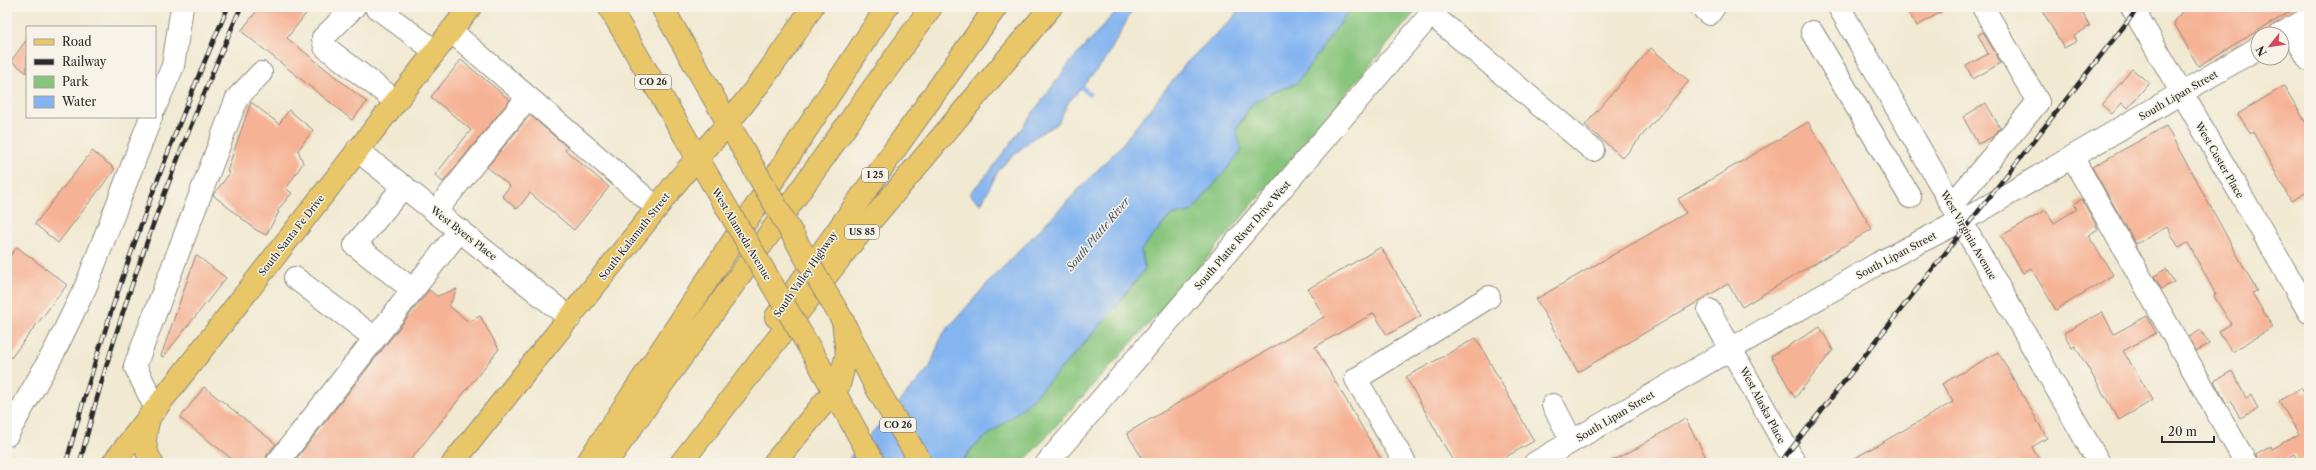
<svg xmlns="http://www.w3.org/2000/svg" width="2316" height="470" font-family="'Libre Caslon Text',serif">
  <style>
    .green { fill: #87c57c; stroke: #597854 }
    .water { fill: #85b5f0; stroke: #58708e }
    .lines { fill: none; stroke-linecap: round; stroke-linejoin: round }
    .stream { stroke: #85b5f0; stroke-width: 5 }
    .building { fill: #f6b294 }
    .minor-casing { stroke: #8e8a7e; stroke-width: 24 }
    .major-casing { stroke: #8e8a7e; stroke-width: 24 }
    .highway-casing { stroke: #8e8a7e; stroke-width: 24 }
    .minor { stroke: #fff; stroke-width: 22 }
    .major { stroke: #e9c769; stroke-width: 22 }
    .highway { stroke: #e9c769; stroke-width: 22 }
    .rail-casing { stroke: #2b2b2b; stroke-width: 4.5 }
    .rail { stroke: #f7f3e8; stroke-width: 3; stroke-dasharray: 9; stroke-linecap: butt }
    .major-bridge-casing { stroke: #8e8a7e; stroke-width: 24; stroke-linecap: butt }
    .major-bridge { stroke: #e9c769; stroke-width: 22 }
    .labels { text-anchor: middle; stroke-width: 3; stroke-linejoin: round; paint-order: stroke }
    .shield { fill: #f7f3e8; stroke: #686764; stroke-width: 1 }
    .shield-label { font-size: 9px; font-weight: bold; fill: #2b2b2b }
    .street-label { font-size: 10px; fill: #2b2b2b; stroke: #f7f3e8 }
    .water-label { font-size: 11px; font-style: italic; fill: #465466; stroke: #f7f3e8 }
  </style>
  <rect width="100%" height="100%" fill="#f7f3e8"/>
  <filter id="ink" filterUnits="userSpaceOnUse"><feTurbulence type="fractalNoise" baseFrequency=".025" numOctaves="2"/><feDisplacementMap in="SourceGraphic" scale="8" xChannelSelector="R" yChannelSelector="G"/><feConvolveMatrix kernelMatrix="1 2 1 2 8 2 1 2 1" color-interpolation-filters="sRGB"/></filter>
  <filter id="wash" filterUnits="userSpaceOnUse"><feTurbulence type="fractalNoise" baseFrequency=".012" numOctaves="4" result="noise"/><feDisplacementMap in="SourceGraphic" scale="16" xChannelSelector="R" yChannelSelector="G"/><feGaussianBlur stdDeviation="0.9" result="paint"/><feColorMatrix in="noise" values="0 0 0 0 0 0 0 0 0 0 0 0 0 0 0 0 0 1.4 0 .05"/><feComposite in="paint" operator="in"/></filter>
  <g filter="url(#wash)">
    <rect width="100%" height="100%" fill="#f1e9d2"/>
    <!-- green -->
    <path class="green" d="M1352,7H1419L1186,283L1022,463H961C985,428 1024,406 1054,376C1087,343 1116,306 1145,269L1141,250L1170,216L1192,211L1251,105L1271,93L1297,83Z"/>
    <!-- water -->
    <path class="water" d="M1120,7H1134L1106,59L1068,103L1058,123L1033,138L1007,161L998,171L981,204L969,194L991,170L1068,65Z
      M1239,7H1352L1297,83L1271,93L1251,105L1236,129L1242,151L1192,211L1170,216L1141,250L1145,269L1106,319L1054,376L1024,407L972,448L961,463H845L930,367L942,335L987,284L1119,148L1188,61L1234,17Z"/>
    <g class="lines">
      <!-- stream -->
      <path class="stream" d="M1083,88L1089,94"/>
    </g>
    <g id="blocks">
      <!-- building -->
      <path class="building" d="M260,7H311L287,38L367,102L352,120L241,31Z
        M1905,7H1950L1917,26Z
        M2040,7H2079L2090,26L2074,36L2077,41L2064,48Z
        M2185,7H2298L2198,66L2174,23Z
        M1983,32L2001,63L1973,79L1966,66L1988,54L1978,35Z
        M27,39V73L11,61Z
        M1651,48L1689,81L1623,158L1585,125Z
        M461,60L510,100L443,182L435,175L471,130L431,97Z
        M2132,69L2149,83L2128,108L2122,103L2112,114L2102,105Z
        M2284,86L2309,128V191L2291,201L2253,132L2251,134L2238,114Z
        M251,102L279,124L289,110L313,130L298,150L303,163L286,189L292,193L277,211L279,212L266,235L256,230L213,195L230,173L227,171Z
        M1986,103L2000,128L1994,136L1978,144L1963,117Z
        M530,115L567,147L565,150L609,187L574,230L530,193L517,209L502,196L510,186L487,167Z
        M1808,122L1872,229L1742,307L1728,284L1578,372L1536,299L1686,213L1678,199Z
        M2166,126L2257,291L2252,293L2273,327L2232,352L2219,331L2231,324L2214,296L2216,295L2188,243L2179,248L2167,227L2136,244L2092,167Z
        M92,151L115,169L58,243L35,224Z
        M2082,199L2098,229L2088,235L2113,275L2056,310L2031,268L2023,273L2001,236L2046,210L2054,223L2077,209L2074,204Z
        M17,247L67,285L7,363V260Z
        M1381,247L1421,316L1387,335L1374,313L1315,347L1383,463H1145L1127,433L1324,317L1308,289Z
        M196,255L226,278L163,357L161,356Z
        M2166,269L2174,282L2161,289L2154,276Z
        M457,289L449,306L469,322L480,316L499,349L408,463H293L429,290L437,296Z
        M2102,312L2114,334L2147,316L2156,333L2123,351L2153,400L2119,420L2075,346L2072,348L2064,333Z
        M1820,327L1833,350L1795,398L1771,356Z
        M2201,330L2209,344L2196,351L2189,337Z
        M1476,338L1534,441L1495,463H1454L1406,377Z
        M1998,352L2047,438L2032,447L2041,463H1846L1953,402L1942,384Z
        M2232,371L2246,398L2251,395L2258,409L2240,418L2231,401L2226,403L2214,381Z
        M204,387L276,444L267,455L265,463H237L180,418Z
        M2301,388L2304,393L2309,390V454L2297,461L2294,454L2280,463H2258L2256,455L2271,446L2272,449L2299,434L2279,401Z
        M1685,418L1709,463H1607L1639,447Z"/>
    </g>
  </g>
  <g filter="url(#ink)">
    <use href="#blocks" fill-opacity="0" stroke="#8e8a7e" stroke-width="1"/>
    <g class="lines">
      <defs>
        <path id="minor" d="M354,7L323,38L325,47L396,101
          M376,7L435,51
          M1701,7L1709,14L1714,7
          M1839,7L2099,463
          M2132,7L2309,312
          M1431,14L1593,150
          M2291,28L2309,60
          M451,31L657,208
          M1812,32L1910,197
          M2281,34L2309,18
          M155,107L173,66L182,7
          M357,150L570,318
          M2072,157L2246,463
          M404,186L355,245L413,290
          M1952,205L2038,102L1983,7
          M436,211L528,97
          M295,278L375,338
          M1709,310L1795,463
          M1553,405L1572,441
          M156,409L135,366L237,98L261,73
          M7,435L55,350L86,286L151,117
          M277,463L460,230
          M1047,463L1437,7
          M1405,463L1356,379L1489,297
          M1535,463L1877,264L1978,212L2258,48"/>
        <path id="major" d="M609,7L721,198
          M662,7L748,158
          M794,237L808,262
          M845,326L876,387L921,463
          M815,357L874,463
          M149,419C144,435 143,448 152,463
          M113,463L470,7
          M453,463L657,208C678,177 704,152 728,123C757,88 788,46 812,7"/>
        <path id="highway" d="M776,317L996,7
          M587,463L887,7
          M606,463L931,7
          M681,463L852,243L1051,7
          M774,463L839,385L847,354L843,321"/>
      </defs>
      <!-- minor casing -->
      <use href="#minor" class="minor-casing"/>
      <!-- major casing -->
      <use href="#major" class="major-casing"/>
      <!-- highway casing -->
      <use href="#highway" class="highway-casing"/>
      <!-- minor -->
      <use href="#minor" class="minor"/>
      <!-- major -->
      <use href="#major" class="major"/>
      <!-- highway -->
      <use href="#highway" class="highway"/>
      <defs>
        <path id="rail" d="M66,463C108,307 163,155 228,7
          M80,463C118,307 176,154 241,7
          M1780,463L2139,7"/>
      </defs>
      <!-- rail casing -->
      <use href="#rail" class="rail-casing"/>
      <!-- rail -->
      <use href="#rail" class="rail"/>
      <defs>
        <path id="major-bridge" d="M748,158L794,237
          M721,198L815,357
          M808,262L843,321"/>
      </defs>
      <!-- major-bridge casing -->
      <use href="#major-bridge" class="major-bridge-casing"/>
      <!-- major-bridge -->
      <use href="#major-bridge" class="major-bridge"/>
    </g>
  </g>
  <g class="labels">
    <!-- shield labels -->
    <g class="shield">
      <rect x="635" y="75" width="36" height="14" rx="3"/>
      <rect x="862" y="168" width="26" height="14" rx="3"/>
      <rect x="845" y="225" width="34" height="14" rx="3"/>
      <rect x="880" y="418" width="36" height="14" rx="3"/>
    </g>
    <g class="shield-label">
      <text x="653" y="85">CO 26</text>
      <text x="875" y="178">I 25</text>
      <text x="862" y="235">US 85</text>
      <text x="898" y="428">CO 26</text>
    </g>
    <!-- street labels -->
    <g class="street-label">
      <text transform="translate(2178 95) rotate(-30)" y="4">South Lipan Street</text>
      <text transform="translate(2220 160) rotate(60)" y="4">West Custer Place</text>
      <text transform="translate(464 233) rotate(38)" y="4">West Byers Place</text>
      <text transform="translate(742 234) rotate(59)" y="4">West Alameda Avenue</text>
      <text transform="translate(291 235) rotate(-52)" y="4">South Santa Fe Drive</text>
      <text transform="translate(1242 235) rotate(-49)" y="4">South Platte River Drive West</text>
      <text transform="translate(1969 235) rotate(60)" y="4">West Virginia Avenue</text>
      <text transform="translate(634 236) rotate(-52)" y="4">South Kalamath Street</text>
      <text transform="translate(1896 255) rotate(-28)" y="4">South Lipan Street</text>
      <text transform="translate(805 274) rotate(-55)" y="4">South Valley Highway</text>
      <text transform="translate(1763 405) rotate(62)" y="4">West Alaska Place</text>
      <text transform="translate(1615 416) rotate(-31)" y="4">South Lipan Street</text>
    </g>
    <!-- water labels -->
    <g class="water-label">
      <text transform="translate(1098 234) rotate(-50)" y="4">South Platte River</text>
    </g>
  </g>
  <!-- margin -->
  <rect width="2316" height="470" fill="none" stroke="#f7f3e8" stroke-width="24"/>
  <!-- legend -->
  <rect x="26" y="26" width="130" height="92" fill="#f7f3e8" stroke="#a5a39c"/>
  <rect x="34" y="39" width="20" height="6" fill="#e9c769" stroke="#a5a39c"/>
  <text x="62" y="46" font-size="12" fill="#2b2b2b">Road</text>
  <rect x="34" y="59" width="20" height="6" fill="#2b2b2b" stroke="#a5a39c"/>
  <text x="62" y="66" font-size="12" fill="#2b2b2b">Railway</text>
  <rect x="34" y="76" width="20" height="12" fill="#87c57c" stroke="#a5a39c"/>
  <text x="62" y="86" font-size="12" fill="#2b2b2b">Park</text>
  <rect x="34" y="96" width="20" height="12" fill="#85b5f0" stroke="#a5a39c"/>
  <text x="62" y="106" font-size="12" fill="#2b2b2b">Water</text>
  <!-- north arrow -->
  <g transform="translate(2270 46) rotate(240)"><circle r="19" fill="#f7f3e8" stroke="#a5a39c"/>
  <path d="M0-3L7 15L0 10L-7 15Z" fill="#d1495b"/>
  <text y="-6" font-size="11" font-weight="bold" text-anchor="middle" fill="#2b2b2b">N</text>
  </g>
  <!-- scale -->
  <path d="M2162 436v6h52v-6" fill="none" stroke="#2b2b2b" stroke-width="2"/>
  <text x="2168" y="436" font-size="12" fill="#2b2b2b" stroke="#f7f3e8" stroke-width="3" paint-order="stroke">20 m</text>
</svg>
